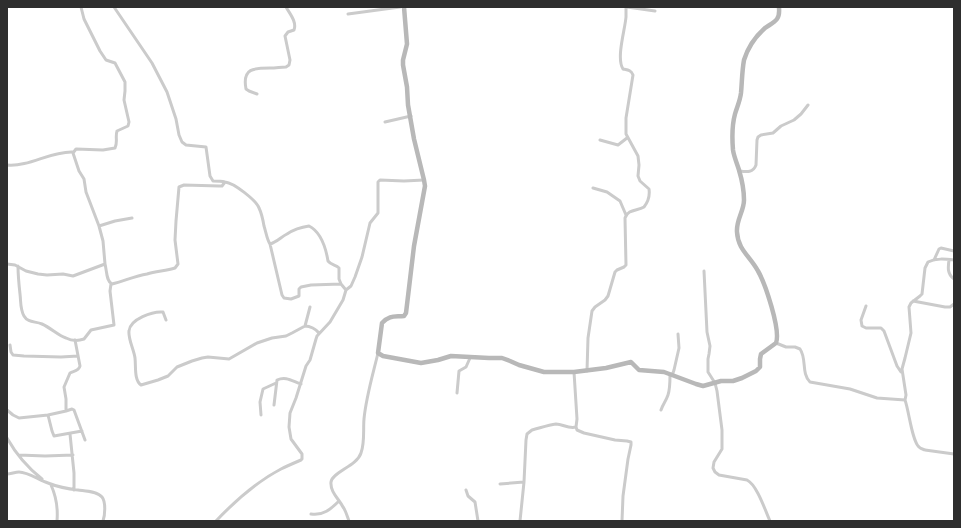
<svg xmlns="http://www.w3.org/2000/svg" width="961" height="528" font-family="Mulish,sans-serif">
  <style>
    .lines { fill: none; stroke-linecap: round; stroke-linejoin: round }
    .street { stroke: #cbcbcb; stroke-width: 3 }
    .secondary { stroke: #b8b8b8; stroke-width: 4.5 }
  </style>
  <rect width="100%" height="100%" fill="#fff"/>
  <g class="lines">
    <!-- street -->
    <path class="street" d="M114,7L152,63L167,92L176,119L179,135L182,142L186,145L206,147L210,176L213,181C217,181 221,181 225,182C234,183 256,200 259,208C262,214 263,220 264,226C266,232 267,240 270,244C277,242 281,237 287,234C293,230 302,227 309,226C321,232 326,249 328,261C331,265 336,265 339,268V279L341,284L346,290
      M627,7L655,11
      M348,14L400,7
      M257,94L249,91L246,89C242,68 254,68 270,68C276,68 281,67 286,67L289,65L290,60L285,36L288,32L294,30C297,22 290,14 286,7
      M385,122L411,116
      M600,140L618,145L627,138
      M7,165C30,167 50,151 73,152
      M739,171C747,172 753,173 756,165L757,140L758,137L761,135L773,133L781,126L794,120L801,114L808,105
      M593,188L607,192L620,201L626,215
      M99,226L115,221L132,218
      M270,244L282,295L284,298L291,299L299,296V289L301,287L311,285L341,284
      M934,260L939,249L941,248L954,251
      M949,260C948,267 947,274 954,279
      M7,264L15,265L26,271L38,274L47,275L63,274L73,276L105,264L103,241L99,226L86,192L84,179L79,171L73,153L76,149L103,150L115,148C118,142 115,137 117,131L128,126L129,122L124,100L125,91V82L115,63L106,60L100,51L84,19L81,7
      M105,264C107,271 106,281 112,284C124,281 135,276 147,274C156,271 166,271 175,268L178,264L175,240L176,221L179,187L184,185L219,186H222L225,182
      M18,266C18,276 19,285 20,294C21,302 20,309 24,316C28,323 35,321 42,324C51,328 59,336 66,338C72,341 78,341 84,339L91,330L114,325L110,291L111,284
      M704,271L707,332L710,346L709,354L708,359V372L715,383L717,391L722,430V449L714,462L713,468L715,472L719,475L747,480C757,485 765,510 770,521
      M913,301L945,307H950L954,304
      M866,306L861,320L862,326L866,328H881L884,331L897,366L901,372
      M166,320L163,312C153,311 130,319 129,331C128,339 134,350 135,358C136,367 134,380 141,385L158,380L168,376L177,367L192,361L202,358L208,357L229,359L257,343L272,338L286,336L292,333L305,326C310,326 316,329 319,333
      M305,326L310,307
      M776,343L786,347H795L800,349C807,359 801,373 810,382L850,389L877,398L905,400C909,411 912,441 919,447C921,449 923,449 925,450L954,454
      M10,345L11,352L13,355L24,356L61,357L78,356
      M587,371L588,338L592,311L595,307L605,300L608,296L615,272L617,270L624,267L626,265L625,218C628,209 637,211 644,207C648,202 650,196 649,189L640,181L638,176L639,165L638,156L626,134V118L633,75C631,70 628,70 623,69C616,58 625,30 626,17C626,13 626,10 626,7
      M457,393L459,371L466,367L470,358
      M905,400L906,395L902,369L905,358L911,333L909,307L911,303L920,296L922,294L925,268L928,262C936,258 945,259 954,260
      M274,405L277,380C286,376 292,381 301,384
      M7,410L13,415L19,418L48,415L66,411V399L64,387L70,373C74,371 79,371 80,366L75,340
      M661,410C663,404 666,401 668,395C670,389 670,382 670,375L673,373L674,370L679,348L678,334
      M66,411L72,409L74,410L85,440
      M48,415L52,431L54,436L82,431
      M261,415L260,402L263,389L276,383
      M576,427L577,430L584,433L615,440L627,441L631,442V445L628,459L623,496L622,521
      M70,434L74,473V490
      M7,438C16,454 28,468 42,479
      M19,455L45,456L73,455
      M7,474C11,474 15,472 19,472C28,472 39,480 48,483C58,487 68,489 78,490C85,491 97,491 102,497C106,502 105,515 103,521
      M500,484L524,482
      M51,485C56,496 58,509 57,521
      M466,490L468,496L475,502L478,521
      M311,514C323,516 331,509 339,501
      M216,521C235,501 256,482 281,469C287,466 294,463 301,460L302,459V454L291,439L289,427L290,413L296,398L306,366L310,360L316,339L317,336L330,322L343,300L346,290L351,286L355,277L362,257L370,223L378,213V182L380,180L404,181L424,180
      M349,521C347,516 346,511 343,507C339,499 330,492 331,482C332,472 357,466 361,453C365,442 363,430 364,419C366,397 373,374 378,353
      M520,521L524,482L526,440L527,434L532,430C540,428 548,425 556,424C563,424 568,429 576,427L577,419L574,372"/>
    <!-- secondary -->
    <path class="secondary" d="M404,7L407,44L403,60V65L407,87L408,105L414,139L424,180L425,186L414,246L406,313L404,316C394,317 390,315 382,323L378,353L383,356L421,363L438,360L451,356L489,358H502L510,361L519,365L544,372H574L606,368L631,362L639,370L664,372L696,384L703,386L721,381H733L742,378L756,371L760,367V359L761,354L776,343C781,330 765,283 758,271C750,256 738,250 737,232C736,220 744,211 744,200C744,190 742,180 739,170C737,163 734,157 733,150C732,138 732,125 735,114C737,107 740,101 741,93C742,82 742,71 744,60C748,47 755,37 765,28C769,25 774,23 777,19C780,15 779,11 779,7"/>
  </g>
  <!-- border -->
  <rect width="961" height="528" fill="none" stroke="#2e2e2e" stroke-width="16"/>
</svg>
